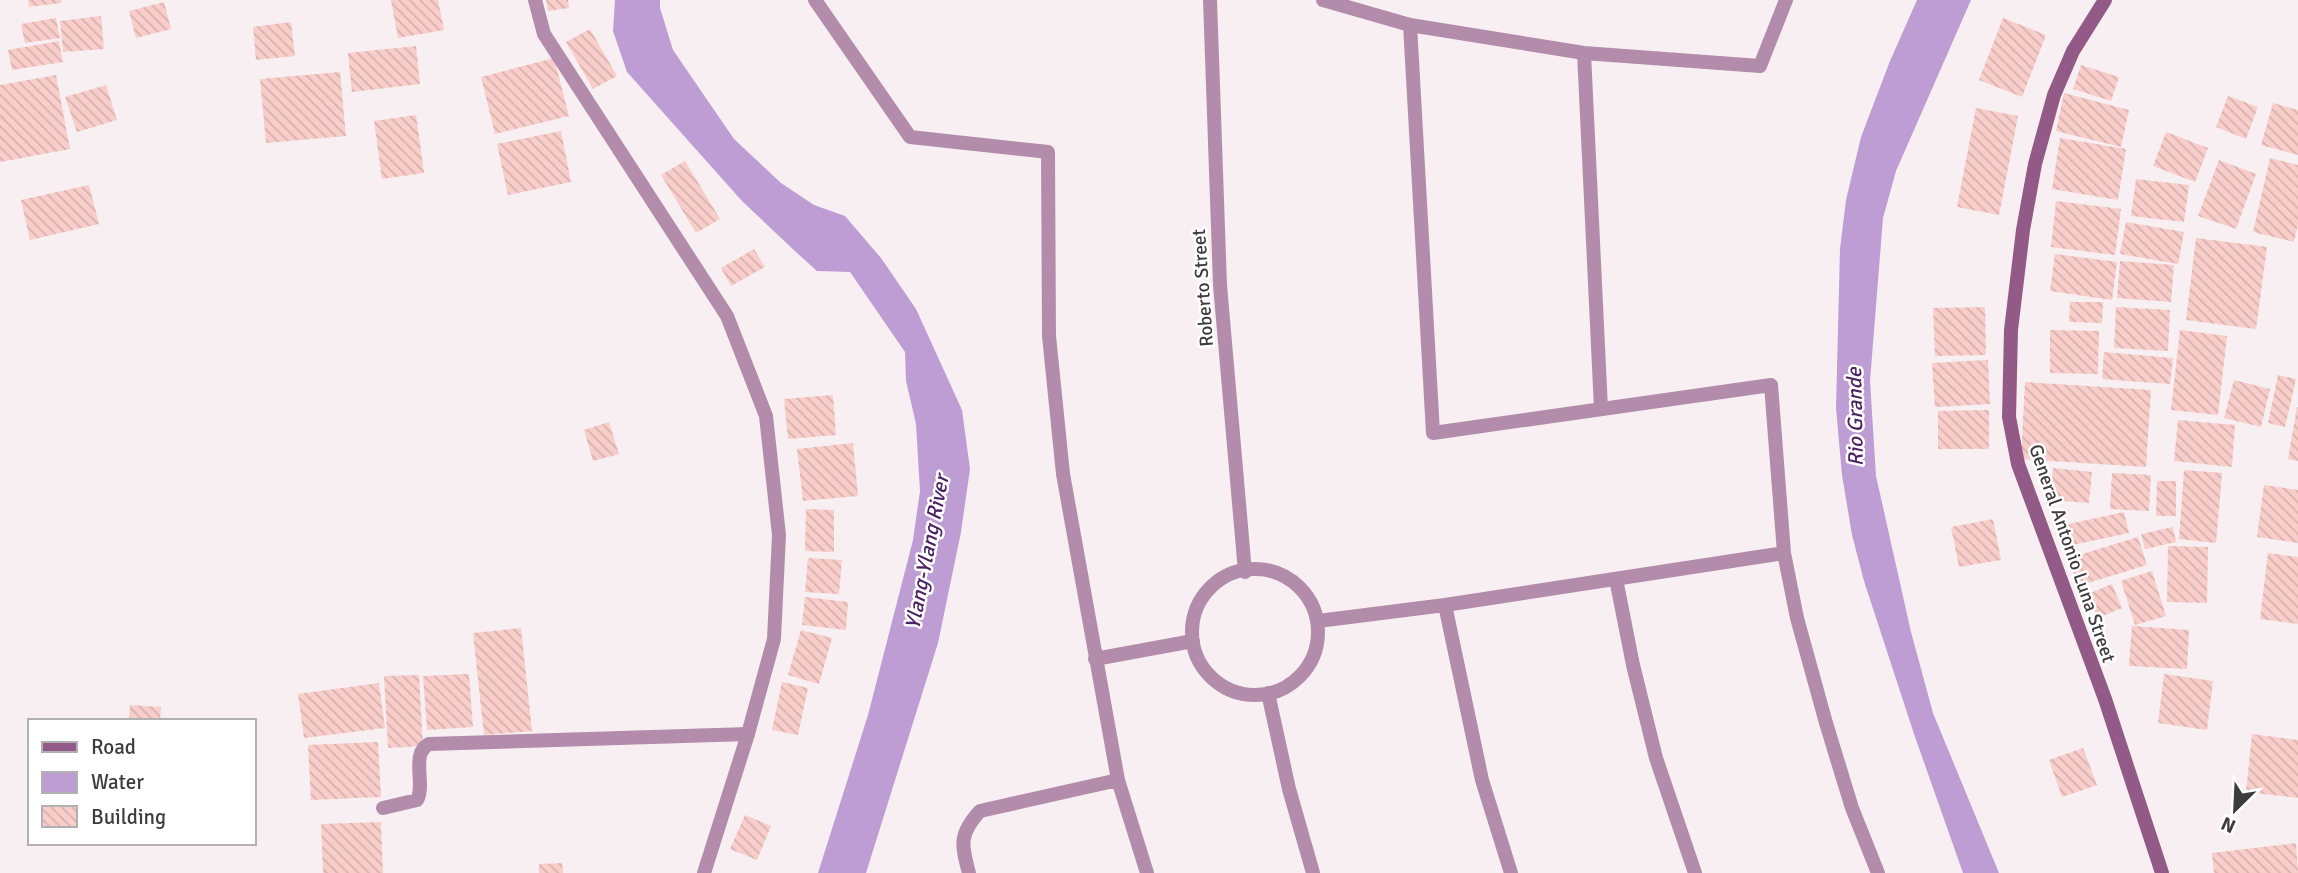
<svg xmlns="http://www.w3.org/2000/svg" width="2298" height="873" font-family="Signika,sans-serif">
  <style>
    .water { fill: #bd9dd4 }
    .building { fill: url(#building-back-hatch) }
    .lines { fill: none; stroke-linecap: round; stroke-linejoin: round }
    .minor { stroke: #b48cab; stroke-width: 14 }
    .tertiary { stroke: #b48cab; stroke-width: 14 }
    .secondary { stroke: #945a87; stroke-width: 14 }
    .labels { text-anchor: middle; stroke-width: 5; stroke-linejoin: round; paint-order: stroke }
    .street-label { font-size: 19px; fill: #3e3b3c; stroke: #fff }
    .water-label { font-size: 21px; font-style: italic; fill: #4b2263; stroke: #fff }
  </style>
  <defs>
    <pattern id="building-back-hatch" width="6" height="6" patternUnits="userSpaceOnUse" patternTransform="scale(1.75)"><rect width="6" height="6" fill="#f9cdc9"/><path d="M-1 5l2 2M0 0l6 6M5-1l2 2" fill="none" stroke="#d6b1ae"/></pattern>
  </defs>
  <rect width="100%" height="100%" fill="#f8eff2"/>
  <!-- water -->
  <path class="water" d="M615,0H660V8L673,50L734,139L781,183L814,205L845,216L881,258L916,309L962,410L970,469L961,532L938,643L866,873H818L868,715L913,540L920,491L916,424L906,381L905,352L850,272L817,271L797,253L742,201L627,72L613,31Z
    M1917,0H1971L1896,171L1883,218L1870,381L1876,476L1911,632L1933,713L1999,873H1963L1914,734L1864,581L1852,535L1842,475L1836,408L1840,249L1846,200L1861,137L1890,61Z"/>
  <!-- building -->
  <path class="building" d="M28,0H61V3L29,7Z
    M391,0H438L444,30L398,38Z
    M546,0H568L569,8L548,11Z
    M164,2L171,29L136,38L129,11Z
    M101,16L104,49L63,52L60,21Z
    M56,18L60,38L25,43L21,24Z
    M2003,18L2046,35L2022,97L1979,80Z
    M291,22L295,56L256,60L253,27Z
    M590,29L617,76L593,89L566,42Z
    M59,41L63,62L12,70L8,50Z
    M416,46L420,84L352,92L348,53Z
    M554,58L569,116L495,134L481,77Z
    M2081,65L2119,77L2111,101L2073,89Z
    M340,72L346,136L266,143L260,79Z
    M56,75L70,149L0,162V85Z
    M106,85L117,120L77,132L65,97Z
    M2064,93L2129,110L2121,147L2056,131Z
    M2228,96L2258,107L2246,139L2216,127Z
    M2273,103L2298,110V155L2261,145Z
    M1976,108L2018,116L1999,215L1957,207Z
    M416,115L424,173L382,179L374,121Z
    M561,131L571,182L508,195L497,144Z
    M2166,132L2208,148L2195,182L2153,166Z
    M2060,138L2126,149L2118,200L2052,189Z
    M2270,158L2298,165V224L2294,242L2253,232Z
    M2219,160L2256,174L2236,229L2198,216Z
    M685,161L720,219L696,233L661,175Z
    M2136,179L2189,185L2184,222L2131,216Z
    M89,185L99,224L30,240L21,200Z
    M2056,201L2121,209L2115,255L2051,247Z
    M2126,222L2184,232L2178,264L2120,254Z
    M2196,238L2267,247L2256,329L2186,320Z
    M754,249L765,267L731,286L721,268Z
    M2055,254L2117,262L2112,300L2050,291Z
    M2120,261L2174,265L2171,302L2117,298Z
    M2070,302H2103L2102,323L2069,322Z
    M1985,307L1986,355L1935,356L1933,308Z
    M2116,307L2170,310L2168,351L2114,348Z
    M2050,330L2099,331L2098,374L2050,373Z
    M2180,330L2227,336L2218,415L2171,410Z
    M2104,352L2173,358L2170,384L2102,379Z
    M1988,360L1990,404L1935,407L1932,363Z
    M2278,375L2296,379L2285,427L2268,423Z
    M2234,380L2270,389L2261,427L2224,418Z
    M2025,382L2151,390L2146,467L2021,459Z
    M833,395L836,435L788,439L784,399Z
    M2297,407H2298V461L2288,459Z
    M1989,410V449H1938V411Z
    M2178,420L2235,425L2232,467L2174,461Z
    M609,422L619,454L593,461L584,430Z
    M853,443L858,496L803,501L797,449Z
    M2053,468L2092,472L2089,503L2050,500Z
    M2184,470L2222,473L2216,543L2179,539Z
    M2112,473L2151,475L2149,511L2110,509Z
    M2157,481H2176V516H2156Z
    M2264,485L2298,490V543L2257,537Z
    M806,509L834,510V552L805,551Z
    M2124,512L2129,533L2068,546L2064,525Z
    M1993,519L2001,560L1959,567L1951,527Z
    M2173,527L2176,542L2145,549L2141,534Z
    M2138,537L2147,565L2078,586L2069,558Z
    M2168,546L2208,547L2207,603L2167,602Z
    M2268,553L2298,557V624L2260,619Z
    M808,558L842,560L839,594L805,592Z
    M2152,571L2166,616L2135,625L2121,581Z
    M2112,584L2122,608L2098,618L2088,594Z
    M805,597L848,602L846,630L802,625Z
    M2132,626L2189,630L2187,669L2129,666Z
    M521,628L532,731L484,735L473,633Z
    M801,630L832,638L819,684L788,675Z
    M469,674L473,727L427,730L423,676Z
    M2164,674L2213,681L2207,730L2158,723Z
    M419,675L423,746L388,748L384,676Z
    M782,682L808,688L798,735L772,730Z
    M379,683L385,728L304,738L298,694Z
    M130,705L161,707L160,721H129Z
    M2252,734L2298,740V798L2246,792Z
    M378,742L381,797L311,800L308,745Z
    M2083,748L2097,785L2062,797L2049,760Z
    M745,815L771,826L757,860L730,849Z
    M381,822L383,873H323L321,824Z
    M2296,843L2298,873H2214L2212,853Z
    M562,863L563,873H539V864Z"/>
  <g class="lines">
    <!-- minor -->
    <path class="minor" d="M815,0L910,137L1048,152L1049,336L1063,474L1118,780L1147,873
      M1210,0L1220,285L1245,572
      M1323,0L1410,25L1584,53L1760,66L1786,0
      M1410,25L1433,433L1771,385L1784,553L1797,618L1826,723L1852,808L1878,873
      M1584,53L1601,409
      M1192 632a63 63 0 1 1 126 0a63 63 0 1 1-126 0Z
      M1616,579L1633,665L1656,758L1695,873
      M1445,605L1482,780L1511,873
      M1318,621L1445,605L1784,553
      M1095,659L1193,641
      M1268,693L1289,789L1313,873
      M383,808L417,800C426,784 410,754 429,744L748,734
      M969,873C961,844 959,834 980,811L1118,780"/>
    <!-- tertiary -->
    <path class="tertiary" d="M535,0L544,34L727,316L766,416L779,535L774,639L748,734L704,873"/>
    <!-- secondary -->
    <path class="secondary" d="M2105,0L2073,51L2054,95L2035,164L2023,230L2011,330L2009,417L2018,464L2105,699L2162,873"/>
  </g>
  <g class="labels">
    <!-- street labels -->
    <g class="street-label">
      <text transform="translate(1202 288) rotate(-94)" y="7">Roberto Street</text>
      <text transform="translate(2073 553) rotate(71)" y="7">General Antonio Luna Street</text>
    </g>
    <!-- water labels -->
    <g class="water-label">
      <text transform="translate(1855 417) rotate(-91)" y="7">Rio Grande</text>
      <text transform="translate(927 552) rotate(-79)" y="7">Ylang-Ylang River</text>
    </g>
  </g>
  <!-- legend -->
  <rect x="28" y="719" width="228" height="126" fill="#ffffff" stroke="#b2b1b1" stroke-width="2"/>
  <rect x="42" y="742" width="35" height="10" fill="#945a87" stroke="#b2b1b1" stroke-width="2"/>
  <text x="91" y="754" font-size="21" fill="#3e3b3c">Road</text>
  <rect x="42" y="772" width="35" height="21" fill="#bd9dd4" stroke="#b2b1b1" stroke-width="2"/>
  <text x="91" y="789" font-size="21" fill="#3e3b3c">Water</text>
  <rect x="42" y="806" width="35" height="21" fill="url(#building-back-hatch)" stroke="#b2b1b1" stroke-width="2"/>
  <text x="91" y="824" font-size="21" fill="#3e3b3c">Building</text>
  <!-- north arrow -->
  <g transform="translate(2235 810) rotate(204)" stroke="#ffffff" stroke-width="5" paint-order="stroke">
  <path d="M0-5L12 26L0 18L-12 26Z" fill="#3e3b3c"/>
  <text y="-10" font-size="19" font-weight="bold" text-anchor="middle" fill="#3e3b3c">N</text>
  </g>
</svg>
